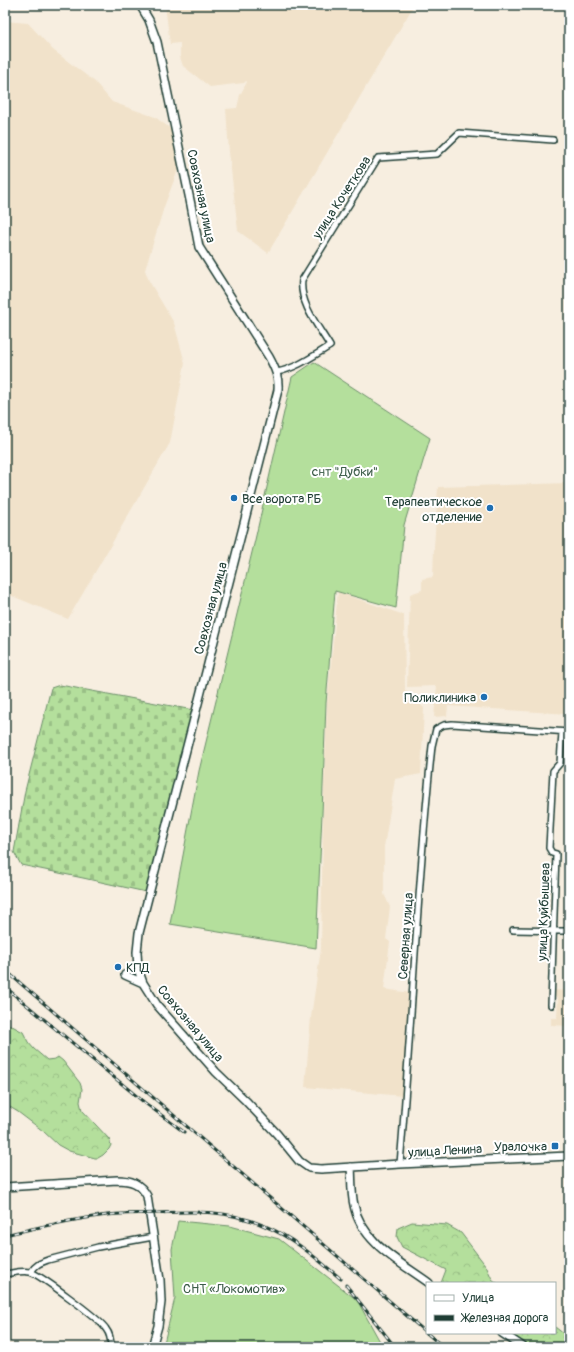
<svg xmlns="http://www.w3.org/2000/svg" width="574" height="1352" font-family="Pangolin,sans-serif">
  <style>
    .built { fill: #f1e2ca }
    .forest { fill: url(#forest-crowns); stroke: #6a8e68 }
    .cemetery { fill: url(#cemetery-stones); stroke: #6a8e68 }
    .garden { fill: #b4df9c; stroke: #6a8e68 }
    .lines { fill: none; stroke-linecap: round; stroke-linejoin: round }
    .minor-casing { stroke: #1f3d34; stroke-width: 8 }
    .tertiary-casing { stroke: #1f3d34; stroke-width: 10 }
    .secondary-casing { stroke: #1f3d34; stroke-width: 10 }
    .minor { stroke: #fff; stroke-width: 5 }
    .tertiary { stroke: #fff; stroke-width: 7 }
    .secondary { stroke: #fff; stroke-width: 7 }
    .rail-casing { stroke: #1f3d34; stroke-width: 3 }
    .rail { stroke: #fff; stroke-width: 1.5; stroke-dasharray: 4.5; stroke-linecap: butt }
    .poi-dot { fill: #1f6fb2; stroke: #fff; stroke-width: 1.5 }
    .labels { text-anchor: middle; stroke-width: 4; stroke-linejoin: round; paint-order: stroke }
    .street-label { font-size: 13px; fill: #1f3d34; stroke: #fff }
    .park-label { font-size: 13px; fill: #3d5d49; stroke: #fff }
    .poi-label { font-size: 13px; fill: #1f3d34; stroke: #fff; text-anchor: end }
  </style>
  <defs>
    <pattern id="forest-crowns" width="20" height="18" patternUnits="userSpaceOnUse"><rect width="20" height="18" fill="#b4df9c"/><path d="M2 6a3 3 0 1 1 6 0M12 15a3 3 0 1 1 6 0" fill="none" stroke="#9ac087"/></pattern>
    <pattern id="cemetery-stones" width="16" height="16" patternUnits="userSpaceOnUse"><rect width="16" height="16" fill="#b4df9c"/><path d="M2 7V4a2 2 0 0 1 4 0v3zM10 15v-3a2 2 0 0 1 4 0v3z" fill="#9ac087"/></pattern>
  </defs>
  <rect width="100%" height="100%" fill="#f7eee0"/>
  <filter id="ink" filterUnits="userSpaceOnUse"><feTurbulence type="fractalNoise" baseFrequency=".025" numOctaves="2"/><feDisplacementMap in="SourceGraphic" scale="8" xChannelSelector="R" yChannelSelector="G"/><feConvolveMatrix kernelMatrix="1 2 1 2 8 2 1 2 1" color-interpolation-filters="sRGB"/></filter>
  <g filter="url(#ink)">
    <!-- built -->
    <path class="built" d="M165,5H414L268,253L238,231L229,152L226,109L237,108L240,95L247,82L246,81L244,83L210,87L183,66L180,57V43L170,44Z
      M5,21L28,23L53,50L95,82L112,102L155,117L179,135L182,159L164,207L145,270L149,281L174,323L185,363L170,443L68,619L5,593Z
      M569,483V714L448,706L447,716L434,717L437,686L407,687L410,594L422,590V579L433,577L434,547L438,487Z
      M338,592L404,615L405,690L424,708L421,774L395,779L384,847V894L390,907L386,939L390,942L384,989L410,993L403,1096L305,1087L311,1017L321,949L323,813L327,704Z
      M553,990L569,991L568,1026L551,1025V1018H557L558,997H553Z"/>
    <!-- forest -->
    <path class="forest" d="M5,1022L23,1032L28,1042L34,1049L47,1060L55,1059L58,1057L63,1061L80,1083L82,1089L80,1102L82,1110L109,1139L111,1145L109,1149L103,1155L98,1158H95L69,1151L58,1145L43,1131L18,1112L5,1104Z
      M412,1222L447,1225L461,1233L486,1266L492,1279L497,1283H441L446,1270L402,1247L397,1237L398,1228Z
      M555,1327L569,1338L564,1347H528L507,1333H555Z"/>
    <!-- cemetery -->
    <path class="cemetery" d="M60,685L193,710L146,892L83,878L21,865L14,852L25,791L51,688Z"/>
    <!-- garden -->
    <path class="garden" d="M314,362L430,438L404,525L396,608L335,591L326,703L322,814L316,948L170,924L199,771L255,540L292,377Z
      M178,1221L230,1226L279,1239L357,1300L383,1347H163L175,1298L172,1249Z"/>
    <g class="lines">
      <defs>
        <path id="minor" d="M277,372C297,368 313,356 330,346C318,326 299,303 302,280L378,158L437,154L459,133L553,140
          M513,930L569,931
          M551,1005L556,854L552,853L549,848L553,771L560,763L562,732
          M400,1164C412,1024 417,885 432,746L436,729L444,725L452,724L569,732
          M31,1272C35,1265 40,1263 48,1260L98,1247L153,1237
          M5,1274C13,1273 22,1270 30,1272C39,1274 101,1320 106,1329C110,1334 111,1341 111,1347"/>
        <path id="tertiary" d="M140,5L149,20L157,42L191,205L199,247L269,357C275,368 279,377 278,390C233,571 185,752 139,933L137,952L138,969L143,983L157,1005L216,1072L246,1101L277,1134L299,1161L309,1168L321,1169L400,1164L569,1156
          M125,975L143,983
          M351,1167C352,1180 351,1193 354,1205C361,1242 400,1262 429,1283
          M502,1333L523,1347"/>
        <path id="secondary" d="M5,1187L117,1180C131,1180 140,1183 147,1196L160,1280L161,1302L158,1326L152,1347"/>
      </defs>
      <!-- minor casing -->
      <use href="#minor" class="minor-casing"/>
      <!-- tertiary casing -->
      <use href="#tertiary" class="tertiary-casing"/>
      <!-- secondary casing -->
      <use href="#secondary" class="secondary-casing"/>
      <!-- minor -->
      <use href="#minor" class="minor"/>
      <!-- tertiary -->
      <use href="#tertiary" class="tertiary"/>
      <!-- secondary -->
      <use href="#secondary" class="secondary"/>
      <defs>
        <path id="rail" d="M5,970L443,1347
          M5,987L145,1103L184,1132
          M5,1235C36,1228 68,1220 100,1216C119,1213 139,1214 158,1213C196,1211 228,1210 265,1226C294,1238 317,1259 341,1279
          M346,1285L395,1347"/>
      </defs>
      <!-- rail casing -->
      <use href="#rail" class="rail-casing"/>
      <!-- rail -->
      <use href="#rail" class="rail"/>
    </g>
  </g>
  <!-- markers -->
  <g class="poi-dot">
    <circle cx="234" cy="498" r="4"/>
    <circle cx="490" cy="508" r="4"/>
    <circle cx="484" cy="697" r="4"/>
    <circle cx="118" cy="967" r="4"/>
    <rect x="551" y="1142" width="8" height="8" rx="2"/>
  </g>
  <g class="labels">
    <!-- street labels -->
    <g class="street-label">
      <text transform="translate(202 196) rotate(78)" y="5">Совхозная улица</text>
      <text transform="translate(341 197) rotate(-57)" y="5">улица Кочеткова</text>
      <text transform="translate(210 608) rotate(-75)" y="5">Совхозная улица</text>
      <text transform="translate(543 912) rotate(-88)" y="5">улица Куйбышева</text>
      <text transform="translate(405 936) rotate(-86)" y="5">Северная улица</text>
      <text transform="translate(191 1023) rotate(50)" y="5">Совхозная улица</text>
      <text transform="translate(445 1150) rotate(-3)" y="5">улица Ленина</text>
    </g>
    <!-- park labels -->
    <g class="park-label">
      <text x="345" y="476">снт "Дубки"</text>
      <text x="234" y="1293">СНТ «Локомотив»</text>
    </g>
    <!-- poi labels -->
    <g class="poi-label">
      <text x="242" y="503" text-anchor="start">Все ворота РБ</text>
      <text x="482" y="506">Терапевтическое<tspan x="482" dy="15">отделение</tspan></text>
      <text x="476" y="702">Поликлиника</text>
      <text x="126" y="972" text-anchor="start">КПД</text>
      <text x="547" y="1151">Уралочка</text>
    </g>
  </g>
  <!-- margin -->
  <rect width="574" height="1352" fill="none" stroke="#fff" stroke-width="20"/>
  <rect x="10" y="10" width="554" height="1332" fill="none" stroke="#1f3d34" stroke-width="1.5" filter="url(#ink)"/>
  <!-- legend -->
  <rect x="426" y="1282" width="130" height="52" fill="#ffffff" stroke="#a5b1ae"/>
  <rect x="434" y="1295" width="20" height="6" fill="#ffffff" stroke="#a5b1ae"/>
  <text x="462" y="1302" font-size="12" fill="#1f3d34">Улица</text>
  <rect x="434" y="1315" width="20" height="6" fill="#1f3d34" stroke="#a5b1ae"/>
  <text x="462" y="1322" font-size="12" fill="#1f3d34">Железная дорога</text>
</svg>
